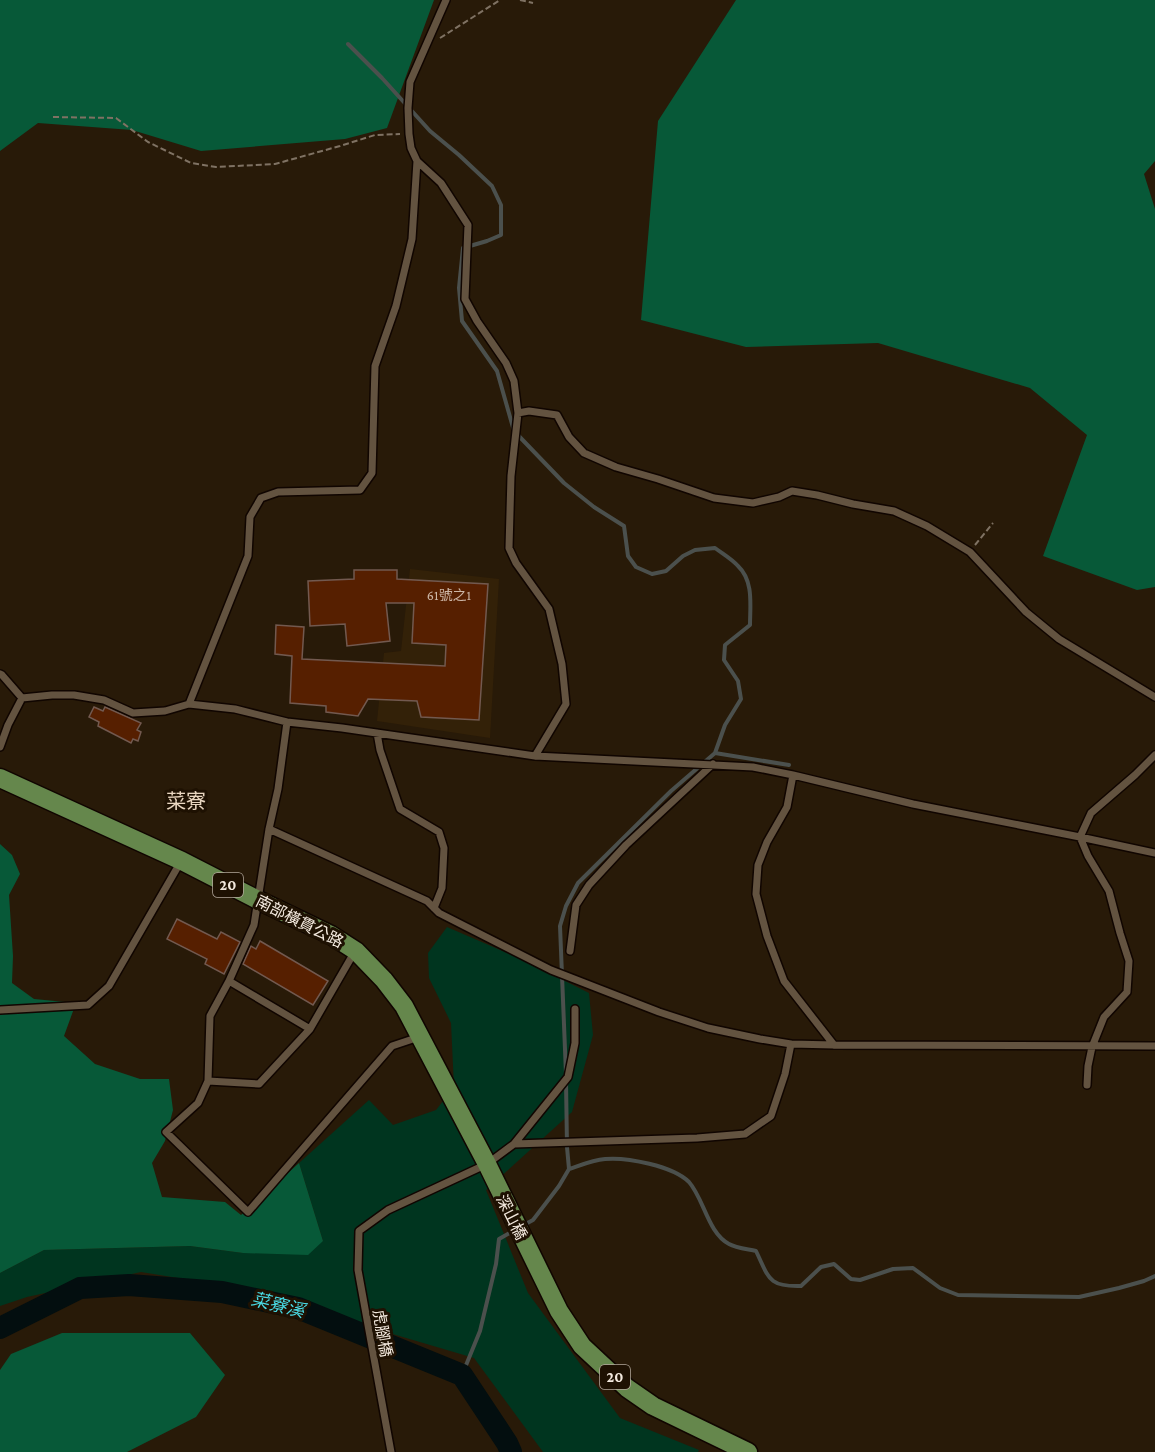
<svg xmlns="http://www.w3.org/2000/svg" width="1155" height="1452" font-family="'Crimson Pro','Noto Sans TC',serif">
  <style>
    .built { fill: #332108 }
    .green { fill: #00351f }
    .forest { fill: #075938 }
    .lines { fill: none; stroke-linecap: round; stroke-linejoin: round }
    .stream { stroke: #4b504d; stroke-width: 4 }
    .river { stroke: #030e0f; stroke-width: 22 }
    .building { fill: #561f00; stroke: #72594f; stroke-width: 1.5 }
    .lane-casing { stroke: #100500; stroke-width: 10 }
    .primary-casing { stroke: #100500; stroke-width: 21 }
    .path { stroke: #7f7263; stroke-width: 2; stroke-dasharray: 6 3; stroke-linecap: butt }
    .lane { stroke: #635340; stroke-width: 7 }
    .primary { stroke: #65874c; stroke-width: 18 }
    .labels { text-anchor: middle; stroke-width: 6; stroke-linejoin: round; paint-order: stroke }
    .number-label { font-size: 14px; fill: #ccb6a6 }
    .shield { fill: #1e1102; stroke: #b3a89c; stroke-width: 1.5 }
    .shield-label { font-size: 15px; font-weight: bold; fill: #f3e9de }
    .street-label { font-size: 16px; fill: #f3e9de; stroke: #1e1102 }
    .water-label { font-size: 18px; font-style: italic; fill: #49dae4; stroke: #1e1102 }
    .quarter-label { font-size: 20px; fill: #e9d6c0; stroke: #1e1102 }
  </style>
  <rect width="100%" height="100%" fill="#281a08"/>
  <!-- built -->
  <path class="built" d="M410,569L499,579L490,738L377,721L384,653L401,651Z"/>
  <!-- green -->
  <path class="green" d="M447,927L523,960L589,993L593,1035L572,1112L486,1190L528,1293L620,1418L699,1450L698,1452H543L474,1358L352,1322L277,1294L141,1272L27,1297L0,1306V1273L44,1250L190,1246L243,1253L323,1241L299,1163L369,1100L393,1125L436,1110L454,1087L451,1023L429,978L428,953Z"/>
  <!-- forest -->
  <path class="forest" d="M0,0H434L387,128L345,139L201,151L132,130L38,123L0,151Z
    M736,0H1155V161L1144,174L1155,209V587L1137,590L1043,556L1087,435L1030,388L878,343L746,347L641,320L658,121Z
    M0,844L12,855L20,874L9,895L13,956L12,983L34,999L76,1003L64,1036L95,1064L140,1079H169L173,1110L165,1141L152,1163L162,1197L225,1202L241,1215L299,1163L323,1241L308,1255L243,1253L190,1246L44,1250L0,1273Z
    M62,1333H190L225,1375L196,1417L127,1452H0V1370L11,1354Z"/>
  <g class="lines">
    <!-- stream -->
    <path class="stream" d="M348,44L382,78L430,131L459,155L492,186L501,205V235L487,241L463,248L459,288L462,321L497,371L514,431L564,483L594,507L624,526L628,556L636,567L652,574L666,571L683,556L695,550L715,548C723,554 732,559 738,566C754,581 750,606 750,625L725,645L724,660L738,681L741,699L725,725L715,753L671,791L578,883L566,906L560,926L566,1074
      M715,753L789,765
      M569,1169C581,1165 593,1160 605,1159C627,1157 673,1166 689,1182C704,1199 708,1233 729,1244C736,1248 747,1249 756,1251C769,1278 768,1287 801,1286L821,1267L834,1264L851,1279L860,1280L893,1269L913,1268L940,1288L958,1295L1079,1297L1119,1288L1144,1281L1155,1276
      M522,1226L533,1220L559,1186L569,1169L567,1147L566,1081
      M462,1375L480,1331L496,1264L499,1239L513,1231"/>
    <!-- river -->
    <path class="river" d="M0,1328L80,1288L129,1285L222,1292L298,1308L462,1375L507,1443L511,1452"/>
  </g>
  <!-- building -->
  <path class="building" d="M354,570H397V579L488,584L479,720L421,717L417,701L368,699L358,716L326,712V706L290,703L292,656L275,654L276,625L304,627L302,659L445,666L446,645L412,643L414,603H386L390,641L347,646L345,624L310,626L308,581L354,579Z
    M94,707L103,711L105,707L141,723L137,730L141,732L138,741L133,739L131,743L98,726L99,722L89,717Z
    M177,919L217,939L221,932L240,942L224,974L205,964L207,959L167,939Z
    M260,941L328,981L313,1005L243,964L251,946L256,949Z"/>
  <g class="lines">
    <defs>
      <path id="lane" d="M446,0L410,82L408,108L409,134L411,148L417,161L441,183L468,225L465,299L477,321L506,363L514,381L518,413L511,476L509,548L516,563L549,609L562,664L566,704L535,756
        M518,413L529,411L557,415L569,437L584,453L616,467L658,479L714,498L753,503L779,497L792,491L817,495L853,504L894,511L927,526L970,552L1026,612L1059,639L1155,697
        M0,674L2,675L22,698
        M189,704L248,556L250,517L261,498L278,492L360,490L372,473L375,366L396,306L412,239L417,161
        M287,722L278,789L269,829L254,925L229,981L210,1016L208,1081L198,1103L166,1132L248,1212L392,1046L419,1037
        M377,733L380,750L400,809L439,832L444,848L442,888L434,908
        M0,747L8,725L22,698L52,695H74L104,700L133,713L165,711L189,704L235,709L287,722L342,728L535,756L753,767L793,775L913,804L1080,837L1155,853
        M793,775L787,807L767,842L758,865L756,894L767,936L784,981L834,1045
        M269,829L427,901L439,913L551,970L659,1012L708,1028L760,1039L791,1044L834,1045L1155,1046
        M570,951L576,905L589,885L626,845L713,764
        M229,981L310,1029
        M0,1010L88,1005L109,986L180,863
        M208,1081L259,1084L310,1029L355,951
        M1087,1085L1088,1066L1092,1047L1104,1017L1127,992L1129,961L1120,933L1109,891L1088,856L1080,837L1091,813L1135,775L1155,755
        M514,1144L697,1138L745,1134L771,1116L785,1074L791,1044
        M391,1452L358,1270L359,1231L388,1210L487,1164L514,1144L568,1077L575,1043V1009"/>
      <path id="primary" d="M0,778L182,861L258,900L331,935L356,951L384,980L404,1006L487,1164L559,1311L582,1346L627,1388L653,1406L748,1452"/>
    </defs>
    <!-- lane casing -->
    <use href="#lane" class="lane-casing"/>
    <!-- primary casing -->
    <use href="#primary" class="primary-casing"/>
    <!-- path -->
    <path class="path" d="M520,0L533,3
      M440,38L500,0
      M53,117L116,118L148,142L191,163L216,167L275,164L340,146L375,135L400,134
      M975,545L993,523"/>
    <!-- lane -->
    <use href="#lane" class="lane"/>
    <!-- primary -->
    <use href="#primary" class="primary"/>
  </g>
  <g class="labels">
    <!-- number labels -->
    <g class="number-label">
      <text x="449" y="600">61號之1</text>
    </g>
    <!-- shield labels -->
    <g class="shield">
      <rect x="213" y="873" width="30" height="24" rx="4.5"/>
      <rect x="600" y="1365" width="30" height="24" rx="4.5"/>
    </g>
    <g class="shield-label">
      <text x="228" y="890">20</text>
      <text x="615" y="1382">20</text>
    </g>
    <!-- street labels -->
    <g class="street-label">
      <text transform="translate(300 921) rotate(27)" y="6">南部橫貫公路</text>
      <text transform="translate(512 1217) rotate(63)" y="6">深山橋</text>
      <text transform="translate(383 1333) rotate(80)" y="6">虎腳橋</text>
    </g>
    <!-- water labels -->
    <g class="water-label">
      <text transform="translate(278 1305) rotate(14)" y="6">菜竂溪</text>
    </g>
    <!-- quarter labels -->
    <g class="quarter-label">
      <text x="186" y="808">菜寮</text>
    </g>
  </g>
</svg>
